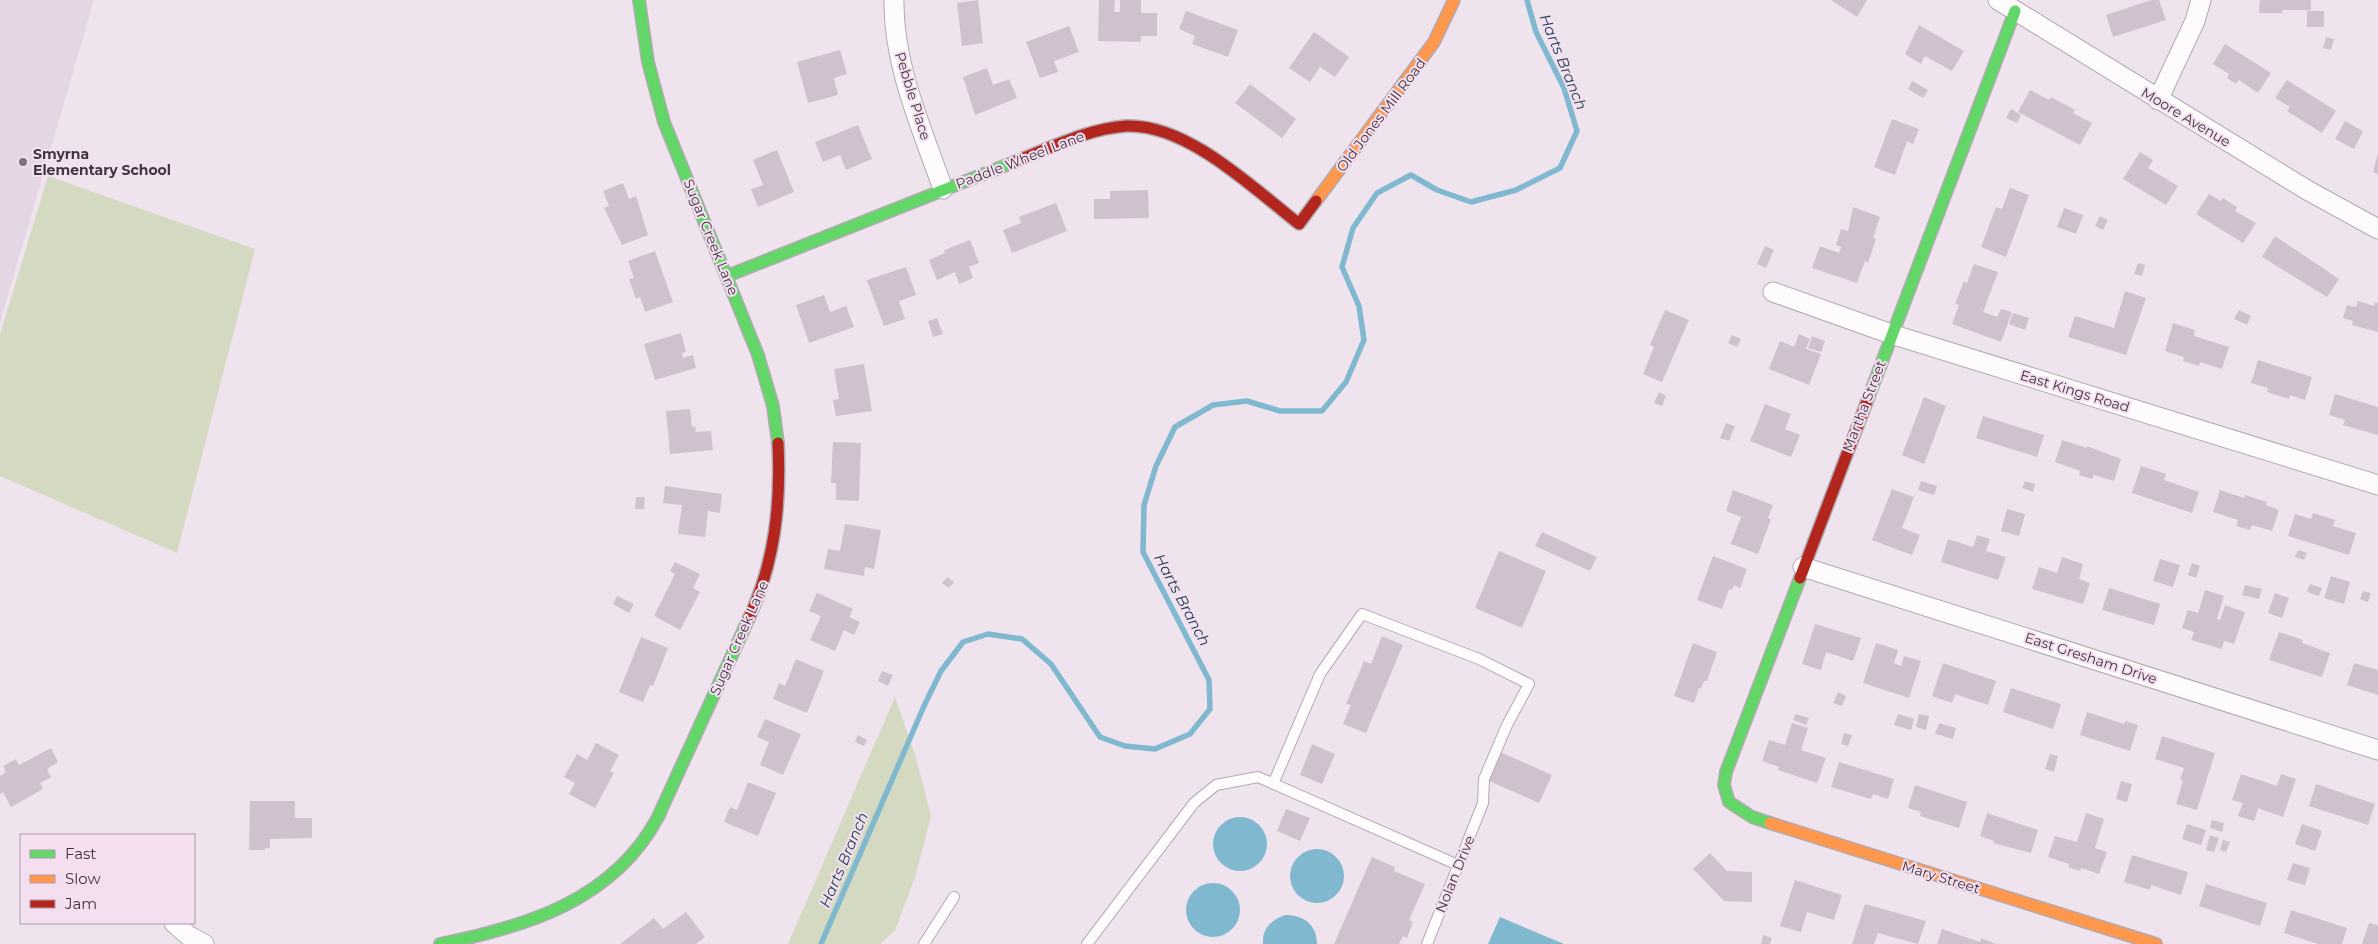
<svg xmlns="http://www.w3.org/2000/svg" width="2378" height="944" font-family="Montserrat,sans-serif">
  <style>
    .education { fill: #e4d6e4 }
    .green { fill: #d4dac1 }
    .water { fill: #80b8cf }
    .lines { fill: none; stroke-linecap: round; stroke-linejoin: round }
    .stream { stroke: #80b8cf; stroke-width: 5.5 }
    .building { fill: #d0c1cf }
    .lane-casing { stroke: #b2aab2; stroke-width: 12 }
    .street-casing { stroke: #b2aab2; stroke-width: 21 }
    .fast-casing { stroke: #b2aab2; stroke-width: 14 }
    .slow-casing { stroke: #b2aab2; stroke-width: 14 }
    .jam-casing { stroke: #b2aab2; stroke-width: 14 }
    .lane { stroke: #fdfbfc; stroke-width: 10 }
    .street { stroke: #fdfbfc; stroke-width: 19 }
    .fast { stroke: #63d668; stroke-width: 11 }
    .slow { stroke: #ff974d; stroke-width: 11 }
    .jam { stroke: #b3261e; stroke-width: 11 }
    .poi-dot { fill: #7d747c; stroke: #f4dff1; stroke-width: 2 }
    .labels { text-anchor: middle; stroke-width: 4; stroke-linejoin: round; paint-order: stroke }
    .street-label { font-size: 14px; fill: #3f373e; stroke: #f4dff1 }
    .poi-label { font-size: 14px; font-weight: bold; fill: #3f373e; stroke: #f4dff1; text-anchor: start }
    .water-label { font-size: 15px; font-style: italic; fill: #1b414e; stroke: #f4dff1 }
  </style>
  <rect width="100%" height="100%" fill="#efe4ee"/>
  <!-- education -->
  <path class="education" d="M0,0H94L0,323Z"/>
  <!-- green -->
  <path class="green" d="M48,176L255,249L177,553L0,476V334Z
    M895,697L916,758L931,816L916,874L895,931L880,944H788Z"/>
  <!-- water -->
  <path class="water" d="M1213 844a27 27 0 1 1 54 0a27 27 0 1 1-54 0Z
    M1290 876a27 27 0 1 1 54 0a27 27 0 1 1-54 0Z
    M1186 910a27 27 0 1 1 54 0a27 27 0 1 1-54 0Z
    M1285,915C1303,915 1317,924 1317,944H1263C1262,929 1271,920 1285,915Z
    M1500,917L1564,944H1488Z"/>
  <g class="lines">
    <!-- stream -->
    <path class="stream" d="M821,944L924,706L941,671L963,642L988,634L1022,639L1051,664L1100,737L1125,746L1155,749L1190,734L1210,709L1209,680L1143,552L1144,505L1156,466L1175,427L1213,405L1247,401L1280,411H1322L1346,382L1364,340L1359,306L1342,267L1353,228L1377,193L1411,175L1437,190L1471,202L1516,190L1560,168L1577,131L1564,88L1536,32L1527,0"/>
  </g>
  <!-- building -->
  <path class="building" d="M978,0L983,43L962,46L957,3Z
    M1099,0H1115L1114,12H1120V0H1141V13H1157V36H1141V42L1098,41Z
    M1831,0H1867L1857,17Z
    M2151,0H2159L2166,20L2113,37L2106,15Z
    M2260,0H2311V10H2282L2283,13H2259Z
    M1186,11L1238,30L1228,57L1192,44L1195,36L1179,29Z
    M2307,11H2324V27H2307Z
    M1919,25L1964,51L1952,71L1925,56L1921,64L1905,54Z
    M1069,26L1079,52L1054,61L1058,72L1040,78L1026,42Z
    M1314,32L1349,57L1335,77L1320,67L1310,82L1289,68Z
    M2326,37L2334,39L2331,50L2323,48Z
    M2225,44L2271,73L2258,93L2239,80L2236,84L2227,78L2229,74L2213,64Z
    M840,50L847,74L834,78L838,95L808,103L797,62Z
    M987,68L993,85L1009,79L1017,98L975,115L963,77Z
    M2287,80L2336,111L2322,133L2287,111L2290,107L2275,98Z
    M1912,81L1928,90L1923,98L1908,89Z
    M1250,84L1296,119L1282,138L1235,103Z
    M2030,90L2049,100L2051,97L2075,110L2073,113L2092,123L2080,145L2018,112Z
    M2011,109L2021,115L2017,123L2006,118Z
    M1892,119L1919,129L1913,144L1907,141L1895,175L1874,167Z
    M2345,121L2363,131L2354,149L2335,139Z
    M858,125L872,159L846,170L840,155L823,162L815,142Z
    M777,150L794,192L758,207L751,189L763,185L753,160Z
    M2140,152L2153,160L2148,168L2178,186L2166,205L2123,179Z
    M2378,153V174L2373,172Z
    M623,183L629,199L636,196L648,235L622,245L604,208L609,206L603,191Z
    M2010,188L2029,195L2006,257L1981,247L1996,207L2002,209Z
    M1148,190L1149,218L1094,219V199H1110V191Z
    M2209,194L2221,201L2223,198L2237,207L2235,211L2256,223L2243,243L2196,214Z
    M1056,203L1067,231L1012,253L1003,230L1021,223L1019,217Z
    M1853,207L1880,217L1873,238L1876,239L1868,263L1865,261L1857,283L1812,268L1820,246L1839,253L1841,247L1836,245L1841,229L1848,231Z
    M2064,208L2083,215L2076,234L2057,227Z
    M2100,216L2108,220L2103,230L2095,226Z
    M2275,236L2339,279L2327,297L2262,257Z
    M970,240L979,263L969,267L973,278L959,284L955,272L937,280L929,260L945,253L944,250Z
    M1765,246L1774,250L1766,268L1757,264Z
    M655,251L673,302L645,312L640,297L636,299L629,279L634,278L628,261Z
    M2138,263L2145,265L2142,276L2134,274Z
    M1974,264L1998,272L1983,312L1997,317L2001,309L2012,312L2001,342L1952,324L1959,305L1955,304L1964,281L1967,283Z
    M906,267L916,295L899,301L905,319L884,326L867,280Z
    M2125,291L2146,298L2126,355L2068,337L2075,316L2114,328Z
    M824,295L830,312L846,306L854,327L809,343L796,305Z
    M2358,301L2374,306L2375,302L2378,303V332L2352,325L2353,321L2343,318L2347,305L2356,307Z
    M1665,310L1689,320L1662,382L1643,374L1654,347L1650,345Z
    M2239,310L2251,316L2247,325L2234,319Z
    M2013,313L2029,318L2025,330L2009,324Z
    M937,318L943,334L933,337L928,321Z
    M2173,323L2195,330L2194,336L2229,347L2222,369L2200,362L2199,366L2183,361L2184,357L2165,351Z
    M681,333L686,352L682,353L683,358L693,355L696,368L655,380L644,344Z
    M1799,334L1810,339L1806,349L1821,354L1809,385L1769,369L1780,341L1794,347Z
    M1732,335L1741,339L1737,347L1728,343Z
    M1812,336L1825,341L1821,352L1808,348Z
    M2258,360L2312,377L2305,400L2290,395L2289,399L2267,392L2268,388L2251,383Z
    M864,364L872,411L836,416L833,400L839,399L834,369Z
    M1659,392L1666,396L1662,406L1654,403Z
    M2335,394L2378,407V435L2343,425L2345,420L2329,415Z
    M1924,397L1946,406L1924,464L1902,455Z
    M1765,404L1791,414L1785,429L1800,435L1791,457L1750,441Z
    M690,409L692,427L695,426L696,432L711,431L713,450L670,454L666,411Z
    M1983,416L2044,435L2037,457L1976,438Z
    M1726,423L1735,426L1729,441L1720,438Z
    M2062,440L2087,448V446L2121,459L2114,481L2094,475L2092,479L2079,475L2080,471L2055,462Z
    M833,442L861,443L859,501L836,500V483H831Z
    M2141,466L2166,474L2164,480L2199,492L2192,513L2132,493Z
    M1921,481L1937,486L1934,495L1918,490Z
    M2025,481L2035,484L2033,492L2022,488Z
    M665,486L722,494L720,513L708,511L705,537L678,534L682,505L663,503Z
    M1892,489L1914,497L1902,528L1920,535L1912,555L1872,540Z
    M1733,490L1773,505L1768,518L1771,519L1758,554L1731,544L1741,517L1726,511Z
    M2220,490L2244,498L2245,495L2267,502L2266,505L2279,510L2272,531L2252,525L2250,530L2236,526L2238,520L2213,512Z
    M636,497H645L644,509H635Z
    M2007,509L2025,514L2019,536L2001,531Z
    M2313,513L2335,520L2333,526L2356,533L2349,555L2288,536L2295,514L2311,519Z
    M845,524L881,530L874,569L865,567L864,576L824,569L828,549L840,551Z
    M1542,532L1597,557L1590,571L1535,546Z
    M1977,535L1990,539L1986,551L2006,557L1998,580L1941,562L1948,539L1973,547Z
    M2298,550L2307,553L2304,560L2295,557Z
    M1499,551L1546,571L1522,628L1475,608Z
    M1713,556L1747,569L1740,588L1734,585L1732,590L1729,589L1722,609L1697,600Z
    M2062,557L2083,564L2079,579L2090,583L2083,604L2032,589L2039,567L2057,573Z
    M2160,559L2180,565L2173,587L2153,581Z
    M675,562L700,574L693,588L700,592L680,630L654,616L675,574L670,571Z
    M2192,563L2200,566L2196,578L2188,575Z
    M2331,576L2350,582L2344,604L2324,598Z
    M947,577L954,582L949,588L942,583Z
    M2310,584L2322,588L2319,596L2307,592Z
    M2245,585L2262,589L2259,599L2242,595Z
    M2109,588L2160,604L2154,625L2102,610Z
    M2205,590L2224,596L2217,619L2220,620L2225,605L2245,612L2234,644L2224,641L2222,649L2191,640L2194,632L2182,628L2188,610L2198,613Z
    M2363,591L2371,593L2368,602L2360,599Z
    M817,593L853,609L849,617L860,622L854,635L844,630L835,651L810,640L821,616L809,611Z
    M2275,593L2289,598L2282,618L2268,613Z
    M617,596L634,604L629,613L613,604Z
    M1815,624L1861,638L1853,661L1826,652L1821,670L1802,664Z
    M2279,632L2303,640L2302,643L2330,653L2322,677L2269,660Z
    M1382,636L1403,645L1366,733L1343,724L1351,705L1346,704L1364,661L1371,664Z
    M641,637L668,648L653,686L650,685L643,702L619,692Z
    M1693,643L1717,652L1707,681H1704L1701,688H1699L1694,703L1674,696Z
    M1876,643L1898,650L1894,663L1901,666L1904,656L1921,661L1909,698L1863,683Z
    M796,659L824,671L807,713L773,699L779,683L785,686Z
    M1943,663L1996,681L1988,705L1955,694L1952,703L1932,696Z
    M2354,663L2378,670V695L2347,685Z
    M882,671L893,675L888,686L878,681Z
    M2011,688L2061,704L2053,729L2003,712Z
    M1838,692L1846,696L1842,706L1833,703Z
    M2087,712L2124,724L2125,721L2138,725L2130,751L2080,735Z
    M1796,714L1809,718L1806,725L1793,720Z
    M1898,714L1914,719L1911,730L1894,725Z
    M1919,714L1929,716L1926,730L1916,727Z
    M765,719L801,734L783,775L760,765L769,742L757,737Z
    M1792,723L1808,728L1801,750L1826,758L1817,783L1778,770L1779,767L1762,761L1769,740L1785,745Z
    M1939,723L1956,728L1953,739L1935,734Z
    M1844,733L1852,735L1848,746L1841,744Z
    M858,735L867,740L864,746L855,742Z
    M2162,736L2215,753L2197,810L2176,804L2183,781L2180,779L2184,768L2155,759Z
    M596,743L619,755L610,771L614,773L595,808L569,794L575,783L564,777L577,754L587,760Z
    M1312,744L1335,754L1322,784L1300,775Z
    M51,748L58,762L47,769L51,777L40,783L43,789L11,807L3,792L0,794V776L6,772L3,766L16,759L19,765Z
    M1500,752L1552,775L1539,803L1487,780Z
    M2050,754L2058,756L2054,772L2045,769Z
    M1839,762L1894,779L1888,799L1873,794L1871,799L1831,787Z
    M2241,774L2277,786L2281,774L2296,779L2283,817L2258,808L2254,821L2238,816L2243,803L2232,800Z
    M2121,781L2132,784L2127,802L2116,799Z
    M748,782L776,793L758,836L724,822L730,807L737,810Z
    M2316,784L2375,804L2368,825L2309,806Z
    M1915,785L1967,802L1959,828L1920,816L1921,812L1908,808Z
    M250,801H295V818H312V838L270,839V848H265V850H249Z
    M1286,809L1310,818L1300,841L1277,831Z
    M1987,813L2038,830L2031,853L1993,843L1994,841L1980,836Z
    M2086,813L2104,819L2095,848L2107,852L2099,874L2081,868L2080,871L2068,867L2069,864L2048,857L2055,836L2077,842Z
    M2212,820L2224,823L2222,832L2210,828Z
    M2187,824L2206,830L2201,845L2182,839Z
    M2302,824L2322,831L2315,851L2295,844Z
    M2210,835L2219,838L2214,852L2206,850Z
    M2223,840L2230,842L2226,852L2220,850Z
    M1710,853L1727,871L1752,872V902L1724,901L1693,869Z
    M2132,855L2188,872L2181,895L2151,885L2150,890L2124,882Z
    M1372,857L1395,867L1394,871L1425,884L1409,920L1413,922L1407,938L1403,936L1399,944H1334Z
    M2293,863L2310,868L2305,885L2287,880Z
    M1795,880L1842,895L1834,920L1807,912L1801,932L1780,926Z
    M2206,884L2267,903L2260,926L2199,906Z
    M1865,904L1926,921L1918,944L1878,933L1874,944H1852Z
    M2291,910L2347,928L2342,944H2318L2284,933Z
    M686,912L705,937L696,944H620L654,918L663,929Z
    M2369,923L2378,925V944H2362Z
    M1942,929L1980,942L1981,938L1996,944H1937Z
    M1763,935L1772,938L1770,944H1761Z"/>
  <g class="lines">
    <defs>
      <path id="lane" d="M1273,784L1320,674L1362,614L1479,659L1529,684L1507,725L1484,779L1483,803L1427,944
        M924,944L954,897
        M1087,944L1194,803L1216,785L1258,777L1458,865"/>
      <path id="street" d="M894,0C893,65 922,129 943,189
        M1998,0L2307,190L2378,229
        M2158,100L2195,21L2201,0
        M1773,292L1891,334L2378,485
        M1803,567L2378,750
        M174,923L189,936L204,944"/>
      <path id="fast" d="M639,0L648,62L664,122L758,355L773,406L778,443
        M727,276L1014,162
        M1866,404L2015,11
        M1770,823L1752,817L1729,802L1724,785L1726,772L1800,578
        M440,944C526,927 614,900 658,817L749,618"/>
      <path id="slow" d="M1316,201L1434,42L1454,0
        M1770,823L2156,944"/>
      <path id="jam" d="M1014,162C1050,148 1087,129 1126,126C1187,123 1254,189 1299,224L1316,201
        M1800,578L1866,404
        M749,618C775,562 781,504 778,443"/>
    </defs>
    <!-- lane casing -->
    <use href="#lane" class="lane-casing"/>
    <!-- street casing -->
    <use href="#street" class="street-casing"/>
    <!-- fast casing -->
    <use href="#fast" class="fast-casing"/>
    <!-- slow casing -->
    <use href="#slow" class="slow-casing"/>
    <!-- jam casing -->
    <use href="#jam" class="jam-casing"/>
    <!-- lane -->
    <use href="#lane" class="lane"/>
    <!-- street -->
    <use href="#street" class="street"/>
    <!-- fast -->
    <use href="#fast" class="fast"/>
    <!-- slow -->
    <use href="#slow" class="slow"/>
    <!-- jam -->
    <use href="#jam" class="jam"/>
  </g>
  <!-- markers -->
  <circle class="poi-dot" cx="23" cy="162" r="5"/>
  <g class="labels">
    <!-- street labels -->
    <g class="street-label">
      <text transform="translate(913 96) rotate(73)" y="5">Pebble Place</text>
      <text transform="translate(1381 115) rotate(-53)" y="5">Old Jones Mill Road</text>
      <text transform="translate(2186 117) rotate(31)" y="5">Moore Avenue</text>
      <text transform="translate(1020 160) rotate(-21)" y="5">Paddle Wheel Lane</text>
      <text transform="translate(711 237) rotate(68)" y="5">Sugar Creek Lane</text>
      <text transform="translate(2075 391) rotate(17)" y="5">East Kings Road</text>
      <text transform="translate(1864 406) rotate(-69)" y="5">Martha Street</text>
      <text transform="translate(739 638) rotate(-66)" y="5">Sugar Creek Lane</text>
      <text transform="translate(2091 658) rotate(18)" y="5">East Gresham Drive</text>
      <text transform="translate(1455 874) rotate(-68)" y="5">Nolan Drive</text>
      <text transform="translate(1941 877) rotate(17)" y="5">Mary Street</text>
    </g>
    <!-- poi labels -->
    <g class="poi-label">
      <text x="33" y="159">Smyrna<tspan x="33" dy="16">Elementary School</tspan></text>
    </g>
    <!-- water labels -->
    <g class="water-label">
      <text transform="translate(1563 62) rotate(68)" y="5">Harts Branch</text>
      <text transform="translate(1182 600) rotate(62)" y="5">Harts Branch</text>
      <text transform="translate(844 860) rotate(-67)" y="5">Harts Branch</text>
    </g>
  </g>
  <!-- legend -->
  <rect x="20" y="834" width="175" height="90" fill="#f4dff1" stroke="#ac9ca9"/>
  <rect x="30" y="850" width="25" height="8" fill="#63d668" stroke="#ac9ca9"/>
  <text x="65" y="859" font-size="15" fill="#3f373e">Fast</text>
  <rect x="30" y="875" width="25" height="8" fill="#ff974d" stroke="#ac9ca9"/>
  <text x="65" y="884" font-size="15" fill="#3f373e">Slow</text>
  <rect x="30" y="900" width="25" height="8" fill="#b3261e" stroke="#ac9ca9"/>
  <text x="65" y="909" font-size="15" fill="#3f373e">Jam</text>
</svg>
